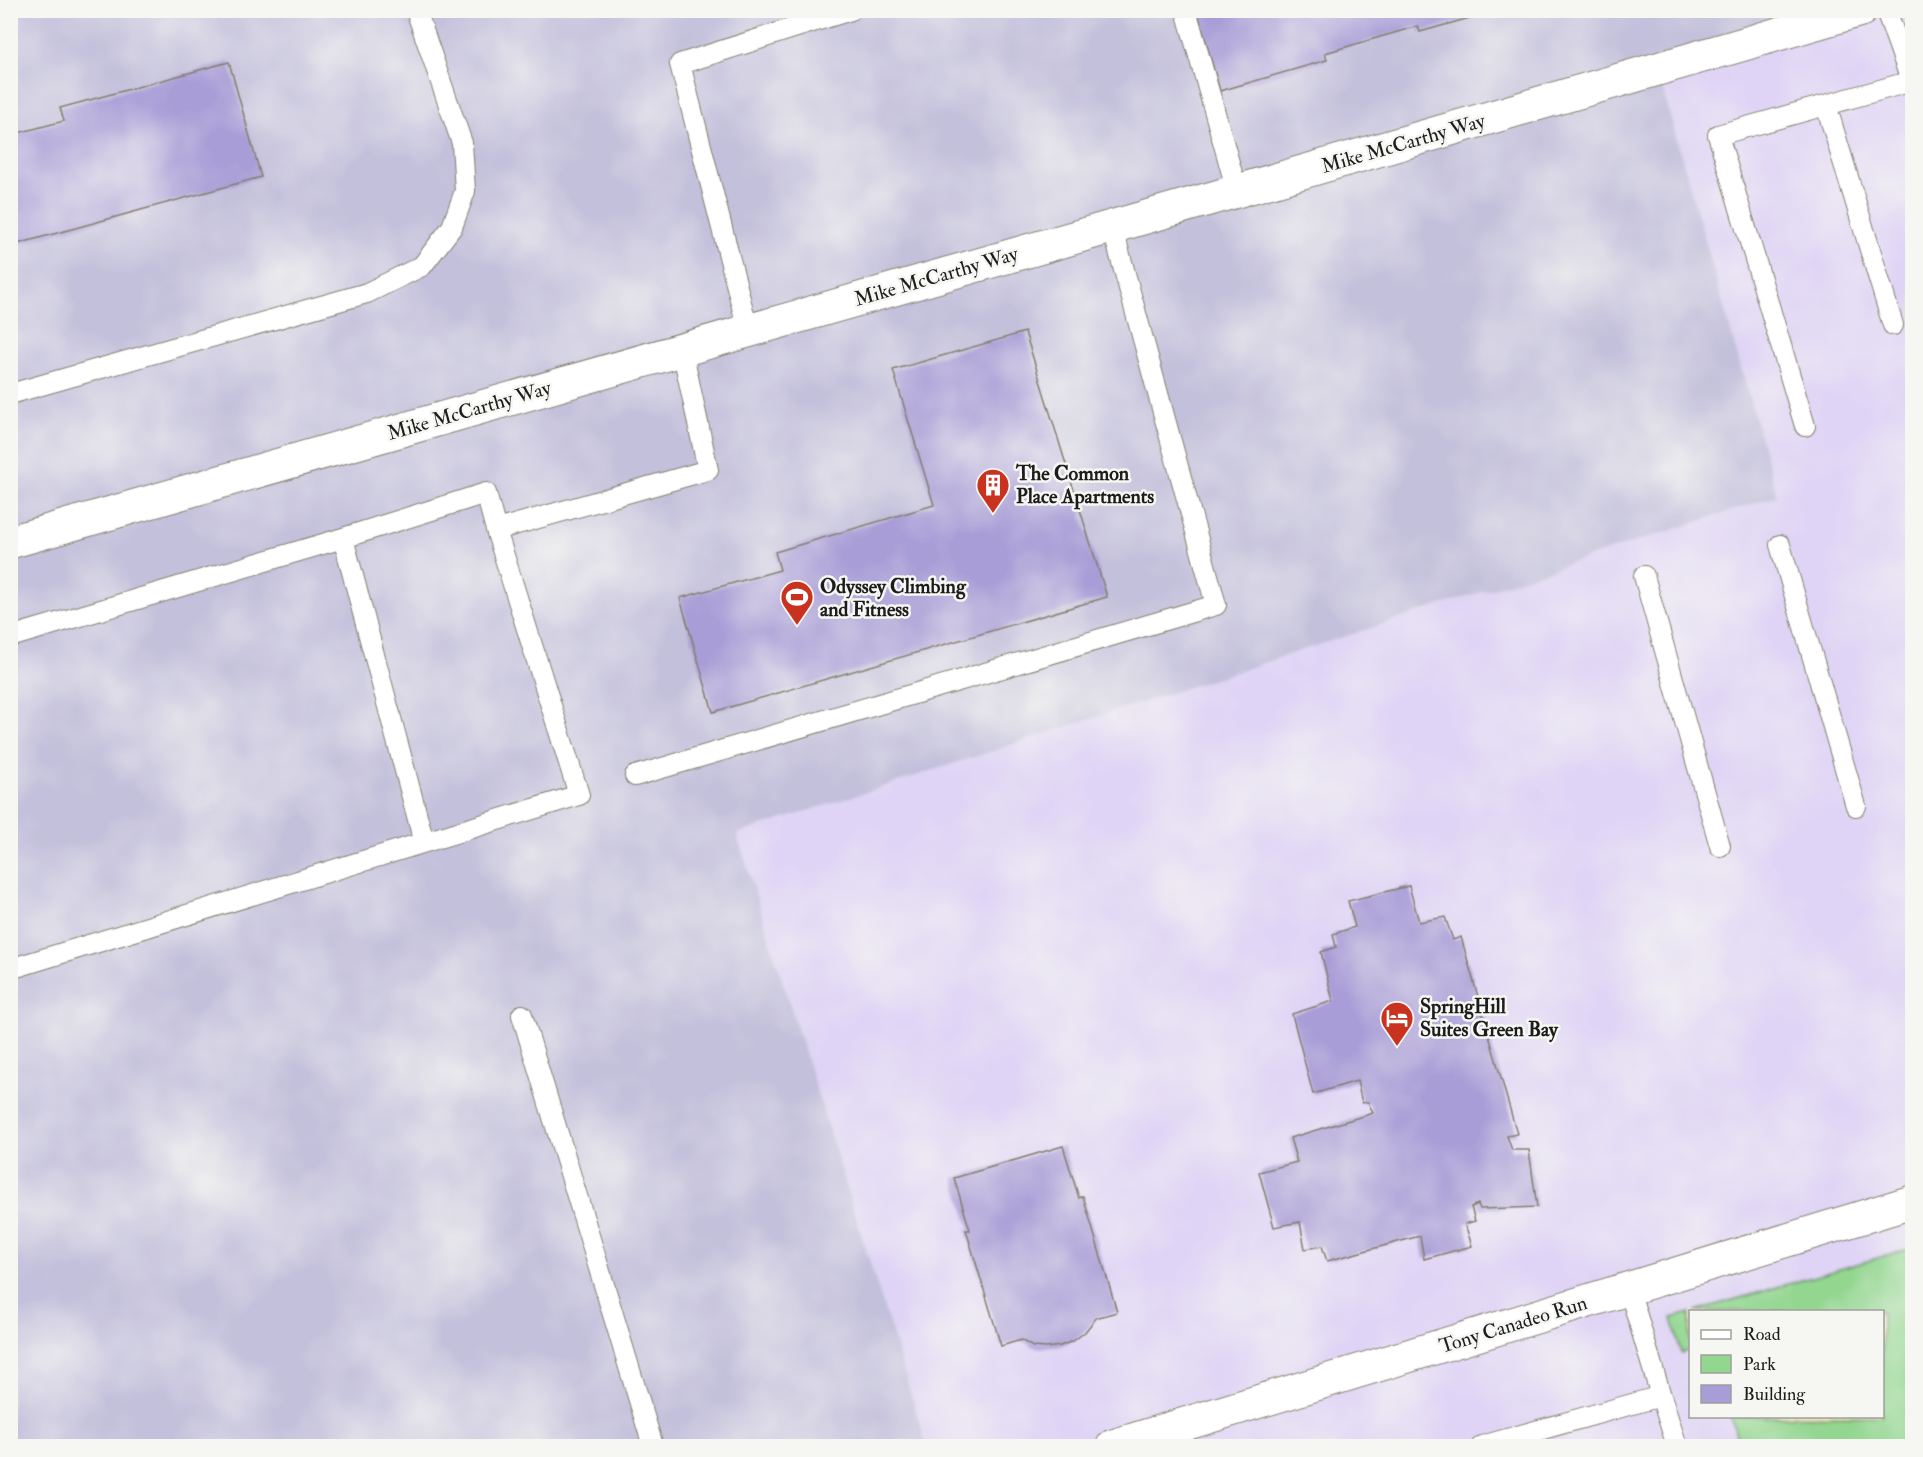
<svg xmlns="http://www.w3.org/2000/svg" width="1923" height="1457" font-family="'IM FELL Double Pica',serif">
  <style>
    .built { fill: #dfd4f5; fill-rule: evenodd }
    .industrial { fill: #c3c0db }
    .green { fill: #92d68f; stroke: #577956; stroke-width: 1.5 }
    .building { fill: #a99dd7 }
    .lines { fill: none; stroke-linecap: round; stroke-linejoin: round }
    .service-casing { stroke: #847e6e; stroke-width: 22 }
    .minor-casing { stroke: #847e6e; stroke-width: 35 }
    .service { stroke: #fff; stroke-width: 20 }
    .minor { stroke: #fff; stroke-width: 33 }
    .labels { text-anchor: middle; stroke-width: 5; stroke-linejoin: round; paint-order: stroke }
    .street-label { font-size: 20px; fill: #1c1c1c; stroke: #f6f6f2 }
    .poi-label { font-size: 20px; font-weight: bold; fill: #1c1c1c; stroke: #f6f6f2; text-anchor: start }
  </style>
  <rect width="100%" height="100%" fill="#f6f6f2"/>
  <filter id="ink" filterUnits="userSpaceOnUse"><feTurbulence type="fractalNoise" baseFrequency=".0167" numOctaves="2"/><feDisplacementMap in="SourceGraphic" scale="12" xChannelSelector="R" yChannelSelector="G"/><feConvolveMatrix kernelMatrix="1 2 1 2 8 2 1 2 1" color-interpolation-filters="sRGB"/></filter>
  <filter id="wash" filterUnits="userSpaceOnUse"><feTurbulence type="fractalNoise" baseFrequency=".008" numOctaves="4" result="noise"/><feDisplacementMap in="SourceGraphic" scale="24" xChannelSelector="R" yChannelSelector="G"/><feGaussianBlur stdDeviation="1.35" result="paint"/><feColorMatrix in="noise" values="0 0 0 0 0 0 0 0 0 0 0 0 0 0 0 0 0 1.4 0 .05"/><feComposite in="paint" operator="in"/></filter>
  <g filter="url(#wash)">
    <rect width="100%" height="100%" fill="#ece1c1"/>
    <!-- built -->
    <path class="built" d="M1861,11H1912V1446H927L737,834L1777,496L1657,69ZM1690,1312H1882V1416H1690Z"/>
    <!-- industrial -->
    <path class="industrial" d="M10,11H1861L1657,69L1777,496L737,834L927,1446H11Z"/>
    <!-- green -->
    <path class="green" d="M1912,1248V1446H1739L1731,1417L1882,1416V1312L1695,1311Z
      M1690,1313V1350L1681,1353L1672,1318Z"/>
    <g id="blocks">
      <!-- building -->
      <path class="building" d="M1197,10H1494V11L1420,32L1418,26L1325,53L1327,60L1220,91Z
        M229,62L261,177L10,246V135L64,121L60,108Z
        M1025,332L1107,597L713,712L680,598L780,570L775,552L934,505L893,370Z
        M1409,886L1419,922L1445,917L1453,940L1461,937L1517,1134L1507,1136L1512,1150H1529L1537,1207L1480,1209L1478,1204L1471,1207L1475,1221L1465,1224L1472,1246L1424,1259L1420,1236L1327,1261L1322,1246L1305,1249L1300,1222L1274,1227L1259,1172L1297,1162L1290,1138L1373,1113L1368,1102L1362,1103L1357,1081L1313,1094L1292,1014L1333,1001L1321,952L1336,947L1333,934L1355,927L1348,901Z
        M1063,1146L1079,1198L1083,1196L1117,1312L1096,1318L1085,1332L1073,1341L1060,1346L1046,1348L1033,1347L1021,1340L1001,1346L966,1230H970L954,1178Z"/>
    </g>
  </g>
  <g filter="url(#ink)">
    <use href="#blocks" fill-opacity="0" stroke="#847e6e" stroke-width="1.5"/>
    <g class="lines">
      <defs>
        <path id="service" d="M1186,10L1237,191
          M1886,10L1912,83
          M822,19L851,10
          M1826,105L1893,325
          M748,330L680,64L822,19L820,10
          M10,394L367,293L422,266L452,227L465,191L462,143L416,10
          M1805,426L1718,135L1912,81
          M343,538L486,493L496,530
          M1780,545L1856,806
          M1644,576L1720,846
          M10,637L343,538L424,842
          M635,776L1216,605L1112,226
          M10,969L579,795L496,530L708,470L682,349
          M522,1015L653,1446
          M1661,1396L1677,1446
          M1482,1446L1661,1396L1629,1289"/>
        <path id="minor" d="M10,542L1237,191L1861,10
          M1113,1446L1912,1202"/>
      </defs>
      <!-- service casing -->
      <use href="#service" class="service-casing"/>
      <!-- minor casing -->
      <use href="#minor" class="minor-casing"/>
      <!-- service -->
      <use href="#service" class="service"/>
      <!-- minor -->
      <use href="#minor" class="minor"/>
    </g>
  </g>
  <!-- icons -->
  <defs>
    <symbol id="building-pin" viewBox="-11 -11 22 30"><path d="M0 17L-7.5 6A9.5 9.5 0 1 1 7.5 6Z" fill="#c8321e" stroke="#f6f6f2"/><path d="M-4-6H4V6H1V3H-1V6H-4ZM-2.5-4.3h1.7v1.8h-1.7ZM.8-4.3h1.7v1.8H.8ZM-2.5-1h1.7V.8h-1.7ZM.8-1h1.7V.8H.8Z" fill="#fff"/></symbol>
    <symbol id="stadium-pin" viewBox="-11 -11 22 30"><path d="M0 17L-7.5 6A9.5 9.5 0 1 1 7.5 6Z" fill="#c8321e" stroke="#f6f6f2"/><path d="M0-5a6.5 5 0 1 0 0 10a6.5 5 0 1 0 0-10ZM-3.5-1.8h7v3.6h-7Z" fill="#fff"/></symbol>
    <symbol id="hotel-pin" viewBox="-11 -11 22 30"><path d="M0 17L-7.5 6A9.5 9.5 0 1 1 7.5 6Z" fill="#c8321e" stroke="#f6f6f2"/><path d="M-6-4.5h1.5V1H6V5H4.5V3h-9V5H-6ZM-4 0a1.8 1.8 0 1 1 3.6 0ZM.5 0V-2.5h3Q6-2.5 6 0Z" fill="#fff"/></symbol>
  </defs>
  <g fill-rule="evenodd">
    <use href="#building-pin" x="974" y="466" width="38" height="52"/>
    <use href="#stadium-pin" x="778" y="578" width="38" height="52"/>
    <use href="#hotel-pin" x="1378" y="999" width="38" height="52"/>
  </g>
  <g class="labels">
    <!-- street labels -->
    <g class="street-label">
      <text transform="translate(1403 143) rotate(-16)" y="7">Mike McCarthy Way</text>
      <text transform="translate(936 276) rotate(-16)" y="7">Mike McCarthy Way</text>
      <text transform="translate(469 410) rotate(-16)" y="7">Mike McCarthy Way</text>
      <text transform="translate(1513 1324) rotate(-17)" y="7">Tony Canadeo Run</text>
    </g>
    <!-- poi labels -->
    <g class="poi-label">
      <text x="1016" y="480">The Common<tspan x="1016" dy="23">Place Apartments</tspan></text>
      <text x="820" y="593">Odyssey Climbing<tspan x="820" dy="23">and Fitness</tspan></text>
      <text x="1420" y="1013">SpringHill<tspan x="1420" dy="23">Suites Green Bay</tspan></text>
    </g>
  </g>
  <!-- margin -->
  <rect width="1923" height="1457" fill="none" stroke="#f6f6f2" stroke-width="36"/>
  <!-- legend -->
  <rect x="1689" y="1310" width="195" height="108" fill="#f6f6f2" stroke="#9f9f9c" stroke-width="1.5"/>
  <rect x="1701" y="1330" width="30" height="9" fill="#ffffff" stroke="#9f9f9c" stroke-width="1.5"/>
  <text x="1743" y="1340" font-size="18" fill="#1c1c1c">Road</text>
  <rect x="1701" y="1355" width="30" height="18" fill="#92d68f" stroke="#9f9f9c" stroke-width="1.5"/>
  <text x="1743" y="1370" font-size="18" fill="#1c1c1c">Park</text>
  <rect x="1701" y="1385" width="30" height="18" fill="#a99dd7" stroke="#9f9f9c" stroke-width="1.5"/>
  <text x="1743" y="1400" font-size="18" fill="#1c1c1c">Building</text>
</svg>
